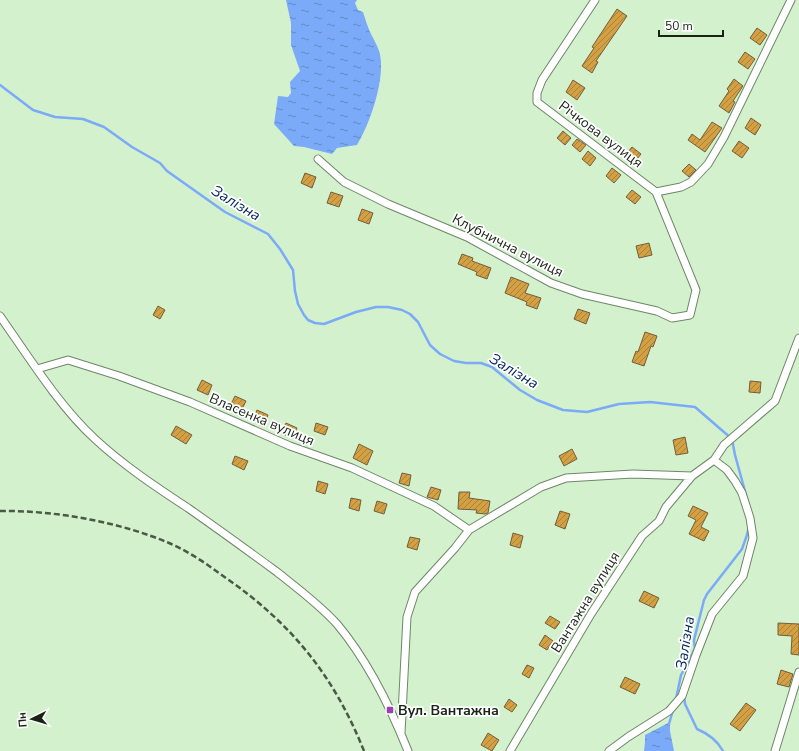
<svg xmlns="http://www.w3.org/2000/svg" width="799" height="751" font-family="'Nunito Sans',sans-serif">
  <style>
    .water { fill: url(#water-ripples) }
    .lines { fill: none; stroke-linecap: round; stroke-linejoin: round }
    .stream { stroke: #7aaaf8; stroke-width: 2.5 }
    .building { fill: url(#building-hatch); stroke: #725e3c }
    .minor-casing { stroke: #6d8767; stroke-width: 9 }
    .minor { stroke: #fff; stroke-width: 7 }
    .rail { stroke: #495946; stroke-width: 2.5; stroke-dasharray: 6 3; stroke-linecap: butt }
    .poi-dot { fill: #9a42af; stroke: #fff; stroke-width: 1.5 }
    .labels { text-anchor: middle; stroke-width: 3.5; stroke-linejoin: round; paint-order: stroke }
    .street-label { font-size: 14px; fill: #192417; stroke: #fff }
    .poi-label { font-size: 14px; font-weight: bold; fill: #192417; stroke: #fff; text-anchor: start }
    .water-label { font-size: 15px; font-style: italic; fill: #022661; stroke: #fff }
  </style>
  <defs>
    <pattern id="water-ripples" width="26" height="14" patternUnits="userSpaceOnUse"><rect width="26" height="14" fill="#7aaaf8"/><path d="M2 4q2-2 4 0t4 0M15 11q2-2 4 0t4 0" fill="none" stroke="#638ac8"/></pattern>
    <pattern id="building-hatch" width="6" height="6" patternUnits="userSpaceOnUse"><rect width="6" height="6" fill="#d3a043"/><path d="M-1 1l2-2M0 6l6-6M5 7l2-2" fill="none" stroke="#aa8237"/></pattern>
  </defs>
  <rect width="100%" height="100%" fill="#d4f1cd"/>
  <!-- water -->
  <path class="water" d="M286,0H357L355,3L358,10L363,12C365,18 367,25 370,32C373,38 377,45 379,51C387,75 370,124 357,145L337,148L332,154L304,147L294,146L274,124L278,96L288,97L291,93L290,82L300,71L291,45V23Z
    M670,722V731L674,751H644L645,742V735Z"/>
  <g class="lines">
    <!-- stream -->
    <path class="stream" d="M0,85L33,110L55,117L83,119L104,127L132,147L160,163L167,171L225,212L268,234L280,249L293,270L295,291L298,304L304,315L308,320L315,323L324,324L356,312L376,307H388L402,310L410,314L418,322L430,345L440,354L454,361L466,363H481L492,367L520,390L537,400L563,410L587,412L619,404L650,402L695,407L732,439L735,455L748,502
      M695,650L694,640L704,600L707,594L742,549L747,535L749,526
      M684,695L685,704L697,729C709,734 717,740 723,751
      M676,699L681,675L689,661L695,648
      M669,724L673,710"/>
  </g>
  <!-- building -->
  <path class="building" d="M617,9L627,16L596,61L598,62L592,73L582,66L594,48L592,47Z
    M757,28L767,35L760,45L750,38Z
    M745,52L755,59L748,69L738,62Z
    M734,79L743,86L733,101L735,102L729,113L719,106L729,91L727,89Z
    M573,80L585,88L577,100L566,92Z
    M751,118L761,125L755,135L745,128Z
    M712,122L722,128L705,152L688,140L692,134L700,140Z
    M563,131L571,138L565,145L557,138Z
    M577,139L586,145L580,152L572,145Z
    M739,141L749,148L742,158L732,151Z
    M632,147L641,154L633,164L624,157Z
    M588,151L596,158L590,166L582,159Z
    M689,164L696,170L689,177L682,171Z
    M612,168L621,175L614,183L606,176Z
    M305,173L316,177L312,188L301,183Z
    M632,190L641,197L635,204L626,197Z
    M331,192L343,196L339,207L327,203Z
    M362,209L373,213L369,224L358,220Z
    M649,243L652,255L639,258L636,246Z
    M462,254L473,258L472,261L491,268L487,279L476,275L477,272L458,264Z
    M511,277L529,284L525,293L541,298L537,309L526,305L527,302L505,293Z
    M158,306L165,310L160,319L153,315Z
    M578,309L590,313L586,324L574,319Z
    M645,332L657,336L653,347L651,346L644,366L632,362L636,351L638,352Z
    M202,380L212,385L208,395L197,390Z
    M750,381L761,382L760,393L749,392Z
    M235,396L246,401L241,411L230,406Z
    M257,410L268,415L264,425L253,420Z
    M286,423L297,428L292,438L281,433Z
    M316,423L328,427L325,435L314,431Z
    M176,426L192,435L186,444L171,435Z
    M685,437L688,453L676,455L673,440Z
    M359,444L373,451L367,465L353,458Z
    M572,449L577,459L564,466L559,456Z
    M235,456L248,461L244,470L232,464Z
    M402,473L411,475L409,486L399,483Z
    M318,481L328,484L325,494L316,491Z
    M431,487L441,490L438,500L427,497Z
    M459,492H470L469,498L490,501L488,513L485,514L476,513L477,510L458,509Z
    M351,498L361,500L359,511L349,508Z
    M377,501L387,504L384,514L374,511Z
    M693,506L708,513L701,527L709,531L704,541L689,534L696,520L688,516Z
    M560,511L570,514L565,529L555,525Z
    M513,533L523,536L520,548L510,545Z
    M410,537L420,539L417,550L407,547Z
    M644,591L659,598L654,608L639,601Z
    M550,616L560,622L555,629L545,623Z
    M778,623L799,624V655L791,654L792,636L778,635Z
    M545,635L553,641L547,650L539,645Z
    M527,665L534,668L529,678L522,674Z
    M781,670L793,674L789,687L777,684Z
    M625,677L640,684L635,694L620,687Z
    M509,699L517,705L512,712L504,707Z
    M746,703L756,710L740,731L730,724Z
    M488,733L499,740L492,751L481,745Z"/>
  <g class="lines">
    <defs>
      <path id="minor" d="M595,0L542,80L537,93V102L656,192
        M318,159L344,182L388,204L467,237L551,283L582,294L657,311L672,318L690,315L696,290L656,192
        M656,192L681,187L691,182L708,164L724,137L791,0
        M0,316C28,356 59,406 95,439C123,465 156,487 188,508C218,529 247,550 277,572C297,588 319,604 337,624C368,661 390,706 408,751
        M37,369L68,360L119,376L190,402L290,446L352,468L434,506L469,530
        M401,733L407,617L415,592L455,548L469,530L541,487L566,478L633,474L692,476L714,460L724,445L775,401L799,338
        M510,751L591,614L642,536L659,521L666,507L692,476
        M609,751L628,737L669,711L682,696L696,655L712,614L743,576L753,538L750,518L742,493L735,481L727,470L714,460
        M775,751L799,672"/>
    </defs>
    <!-- minor casing -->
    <use href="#minor" class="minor-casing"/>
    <!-- minor -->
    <use href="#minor" class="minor"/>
    <!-- rail -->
    <path class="rail" d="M0,511C53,510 120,522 169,543C190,552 208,565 226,578C292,624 334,676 364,751"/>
  </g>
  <!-- markers -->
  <rect class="poi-dot" x="386" y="706" width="8" height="8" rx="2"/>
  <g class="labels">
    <!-- street labels -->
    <g class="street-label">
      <text transform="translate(601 134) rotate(37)" y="5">Річкова вулиця</text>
      <text transform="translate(508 245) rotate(27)" y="5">Клубнична вулиця</text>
      <text transform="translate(262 419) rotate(23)" y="5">Власенка вулиця</text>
      <text transform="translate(585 602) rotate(-58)" y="5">Вантажна вулиця</text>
    </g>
    <!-- poi labels -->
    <g class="poi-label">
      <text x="398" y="715">Вул. Вантажна</text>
    </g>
    <!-- water labels -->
    <g class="water-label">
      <text transform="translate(236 203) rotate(31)" y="5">Залізна</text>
      <text transform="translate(514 371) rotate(31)" y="5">Залізна</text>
      <text transform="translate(685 643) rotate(-81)" y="5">Залізна</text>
    </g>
  </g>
  <!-- north arrow -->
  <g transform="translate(32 719) rotate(265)" stroke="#ffffff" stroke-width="3" paint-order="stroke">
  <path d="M0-3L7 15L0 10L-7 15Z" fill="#192417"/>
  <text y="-6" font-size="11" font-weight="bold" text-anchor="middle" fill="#192417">Пн</text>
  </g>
  <!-- scale -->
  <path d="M659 30v6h64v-6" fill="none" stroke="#192417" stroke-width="2"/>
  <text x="665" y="30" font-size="12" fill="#192417" stroke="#ffffff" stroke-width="3" paint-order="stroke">50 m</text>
</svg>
